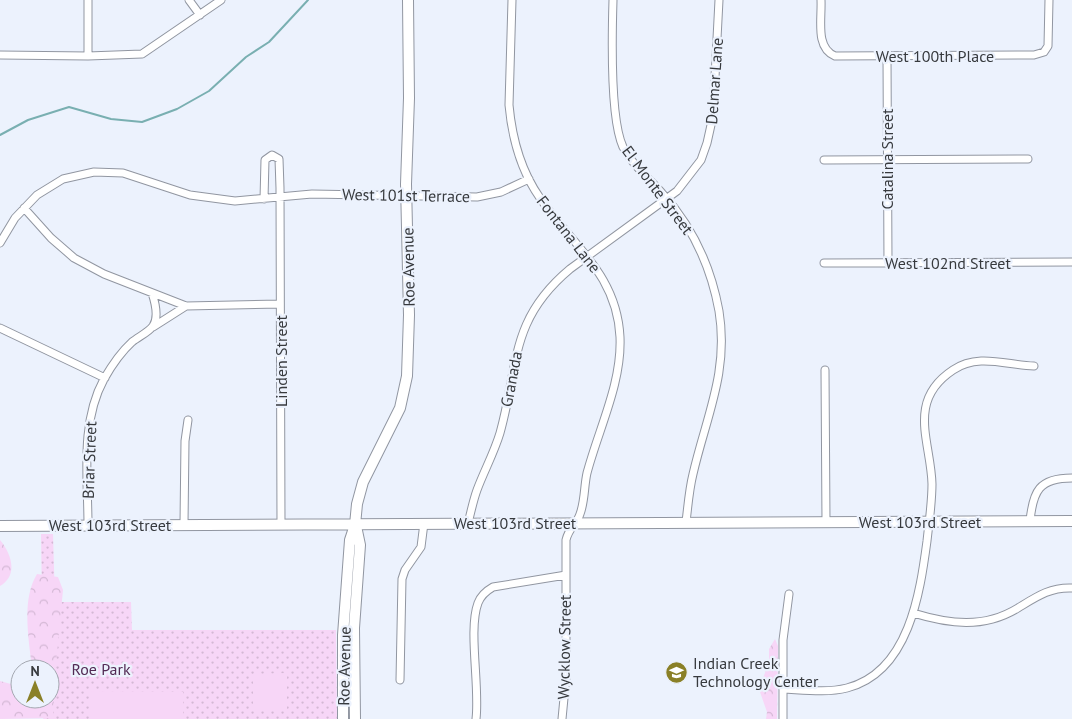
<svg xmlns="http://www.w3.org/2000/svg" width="1072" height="719" font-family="'PT Sans',sans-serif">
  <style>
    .grass { fill: url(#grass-dots) }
    .forest { fill: url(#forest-crowns) }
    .garden { fill: #f7d6f7 }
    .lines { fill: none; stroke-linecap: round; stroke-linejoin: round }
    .stream { stroke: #79afb1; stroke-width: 2 }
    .street-casing { stroke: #9196a1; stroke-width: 9 }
    .secondary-casing { stroke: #9196a1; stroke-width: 12 }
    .street { stroke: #fff; stroke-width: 7 }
    .secondary { stroke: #fff; stroke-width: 10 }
    .labels { text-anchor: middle; stroke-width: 4.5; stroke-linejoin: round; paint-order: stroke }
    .street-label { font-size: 16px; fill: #373a3e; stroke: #ecf2fd }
    .poi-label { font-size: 16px; fill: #373a3e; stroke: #ecf2fd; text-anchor: start }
    .park-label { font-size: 16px; fill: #532b55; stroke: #ecf2fd }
  </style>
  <defs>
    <pattern id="grass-dots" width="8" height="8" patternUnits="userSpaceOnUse" patternTransform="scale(1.25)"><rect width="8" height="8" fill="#f7d6f7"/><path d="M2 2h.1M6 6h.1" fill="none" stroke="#d4b8d5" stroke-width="1.8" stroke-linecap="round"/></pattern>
    <pattern id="forest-crowns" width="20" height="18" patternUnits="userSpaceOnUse" patternTransform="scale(1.25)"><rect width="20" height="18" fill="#f7d6f7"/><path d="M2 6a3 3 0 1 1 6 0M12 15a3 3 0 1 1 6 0" fill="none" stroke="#d4b8d5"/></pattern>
  </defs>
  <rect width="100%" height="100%" fill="#ecf2fd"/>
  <!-- grass -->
  <path class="grass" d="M41,534H53L55,602H131L132,630H336L337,719H43L50,699V669H43Z"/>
  <!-- forest -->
  <path class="forest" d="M0,540C11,553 19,575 0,586Z
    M37,574L58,577L63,590L54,684L53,718L0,719V681L18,686L20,699H26L28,703L29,699H50V669H32C29,640 21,600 37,574Z
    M775,639L778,646L777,719H766L767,712L759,689L769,662V649Z"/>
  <!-- garden -->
  <path class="garden" d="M287,673V711H253V674Z
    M89,691L183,692V719H89Z"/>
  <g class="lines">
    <!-- stream -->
    <path class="stream" d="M0,135L28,120L69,107L111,119L142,122L177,109L209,91L246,57L269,42L308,0"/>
    <defs>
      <path id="street" d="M88,0V56
        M189,0L200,15
        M512,0L509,105C512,138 521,171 540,198C572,245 617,274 620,337C622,383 599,428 587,473C584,486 585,501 580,514C577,524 569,527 566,540V677L562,719
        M613,0C612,33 610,119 623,147C632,165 649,178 662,193C692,226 711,267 719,311C729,372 706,417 693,474C689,490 688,506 686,522
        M821,0C822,19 815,48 835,56L1034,55L1044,52L1048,46L1049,0
        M0,55L88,56L142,54L221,0
        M887,56L888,263
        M824,160L1028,159
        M264,199L265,160L272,155L279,159L280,188L281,525
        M24,208L51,238L74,258L104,274L186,306L280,304
        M0,243L15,218L37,195L63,179L94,172L123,173L190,195L235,201L312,194L477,197L501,192L529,179
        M824,263L1072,262
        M153,327L186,306
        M0,328L105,378
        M825,370L826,522
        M1030,521C1033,491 1039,478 1072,478
        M468,523C471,512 473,501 477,490C484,471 494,453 500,433C519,365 509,320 570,269L677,191L701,160L707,143L713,116L719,0
        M184,524L185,441L188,420
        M88,525C88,477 80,423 104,379C112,365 121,352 132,342C138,337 149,332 153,326C159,317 155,302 152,293
        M913,613C949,624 984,629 1018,608C1036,597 1050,587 1072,588
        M400,680L402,579L405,570L421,547L424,523
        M783,689C804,690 827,693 847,688C909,672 920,593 927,541C929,522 932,503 932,484C931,442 906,401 953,370C978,353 1006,365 1034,366
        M476,719C480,686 468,630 478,603C481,595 486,591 493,587L566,575
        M783,719V640L789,594"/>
      <path id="secondary" d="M0,526L1072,521
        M343,719V635L350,540L355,525L357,504L363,482L400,408L407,376L409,315L406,184L409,98L408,0
        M355,719L354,628L360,545L356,526"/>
    </defs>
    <!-- street casing -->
    <use href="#street" class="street-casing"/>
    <!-- secondary casing -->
    <use href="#secondary" class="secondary-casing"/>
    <!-- street -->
    <use href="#street" class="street"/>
    <!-- secondary -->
    <use href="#secondary" class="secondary"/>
  </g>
  <!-- icons -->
  <defs>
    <symbol id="school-disc" viewBox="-11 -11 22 22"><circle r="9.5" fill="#8a8027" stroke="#ecf2fd"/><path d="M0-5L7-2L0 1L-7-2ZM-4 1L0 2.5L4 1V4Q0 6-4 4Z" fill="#fff"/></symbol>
  </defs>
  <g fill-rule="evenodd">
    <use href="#school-disc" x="664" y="660" width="25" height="25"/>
  </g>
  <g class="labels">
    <!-- street labels -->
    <g class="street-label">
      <text x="935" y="62">West 100th Place</text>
      <text transform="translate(714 81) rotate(-86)" y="6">Delmar Lane</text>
      <text transform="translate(887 159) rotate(-90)" y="6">Catalina Street</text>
      <text transform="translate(658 190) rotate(53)" y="6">El Monte Street</text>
      <text transform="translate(406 195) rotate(1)" y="6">West 101st Terrace</text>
      <text transform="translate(569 234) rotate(52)" y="6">Fontana Lane</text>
      <text x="948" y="269">West 102nd Street</text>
      <text transform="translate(408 267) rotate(-91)" y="6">Roe Avenue</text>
      <text transform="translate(281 361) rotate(-90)" y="6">Linden Street</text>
      <text transform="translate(511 379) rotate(-79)" y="6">Granada</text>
      <text transform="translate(89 460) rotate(-88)" y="6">Briar Street</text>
      <text x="920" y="528">West 103rd Street</text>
      <text x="515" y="529">West 103rd Street</text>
      <text x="110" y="531">West 103rd Street</text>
      <text transform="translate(564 647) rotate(-89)" y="6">Wycklow Street</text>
      <text transform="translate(344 666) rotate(-89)" y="6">Roe Avenue</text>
    </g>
    <!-- poi labels -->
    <g class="poi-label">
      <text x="693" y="669">Indian Creek<tspan x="693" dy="18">Technology Center</tspan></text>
    </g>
    <!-- park labels -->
    <g class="park-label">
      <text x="101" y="675">Roe Park</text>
    </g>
  </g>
  <!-- north arrow -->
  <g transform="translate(35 684)"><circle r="24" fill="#ecf2fd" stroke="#a4a8b1"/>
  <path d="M0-4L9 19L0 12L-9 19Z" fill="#8a8027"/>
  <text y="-8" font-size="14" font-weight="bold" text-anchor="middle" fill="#373a3e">N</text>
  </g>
</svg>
